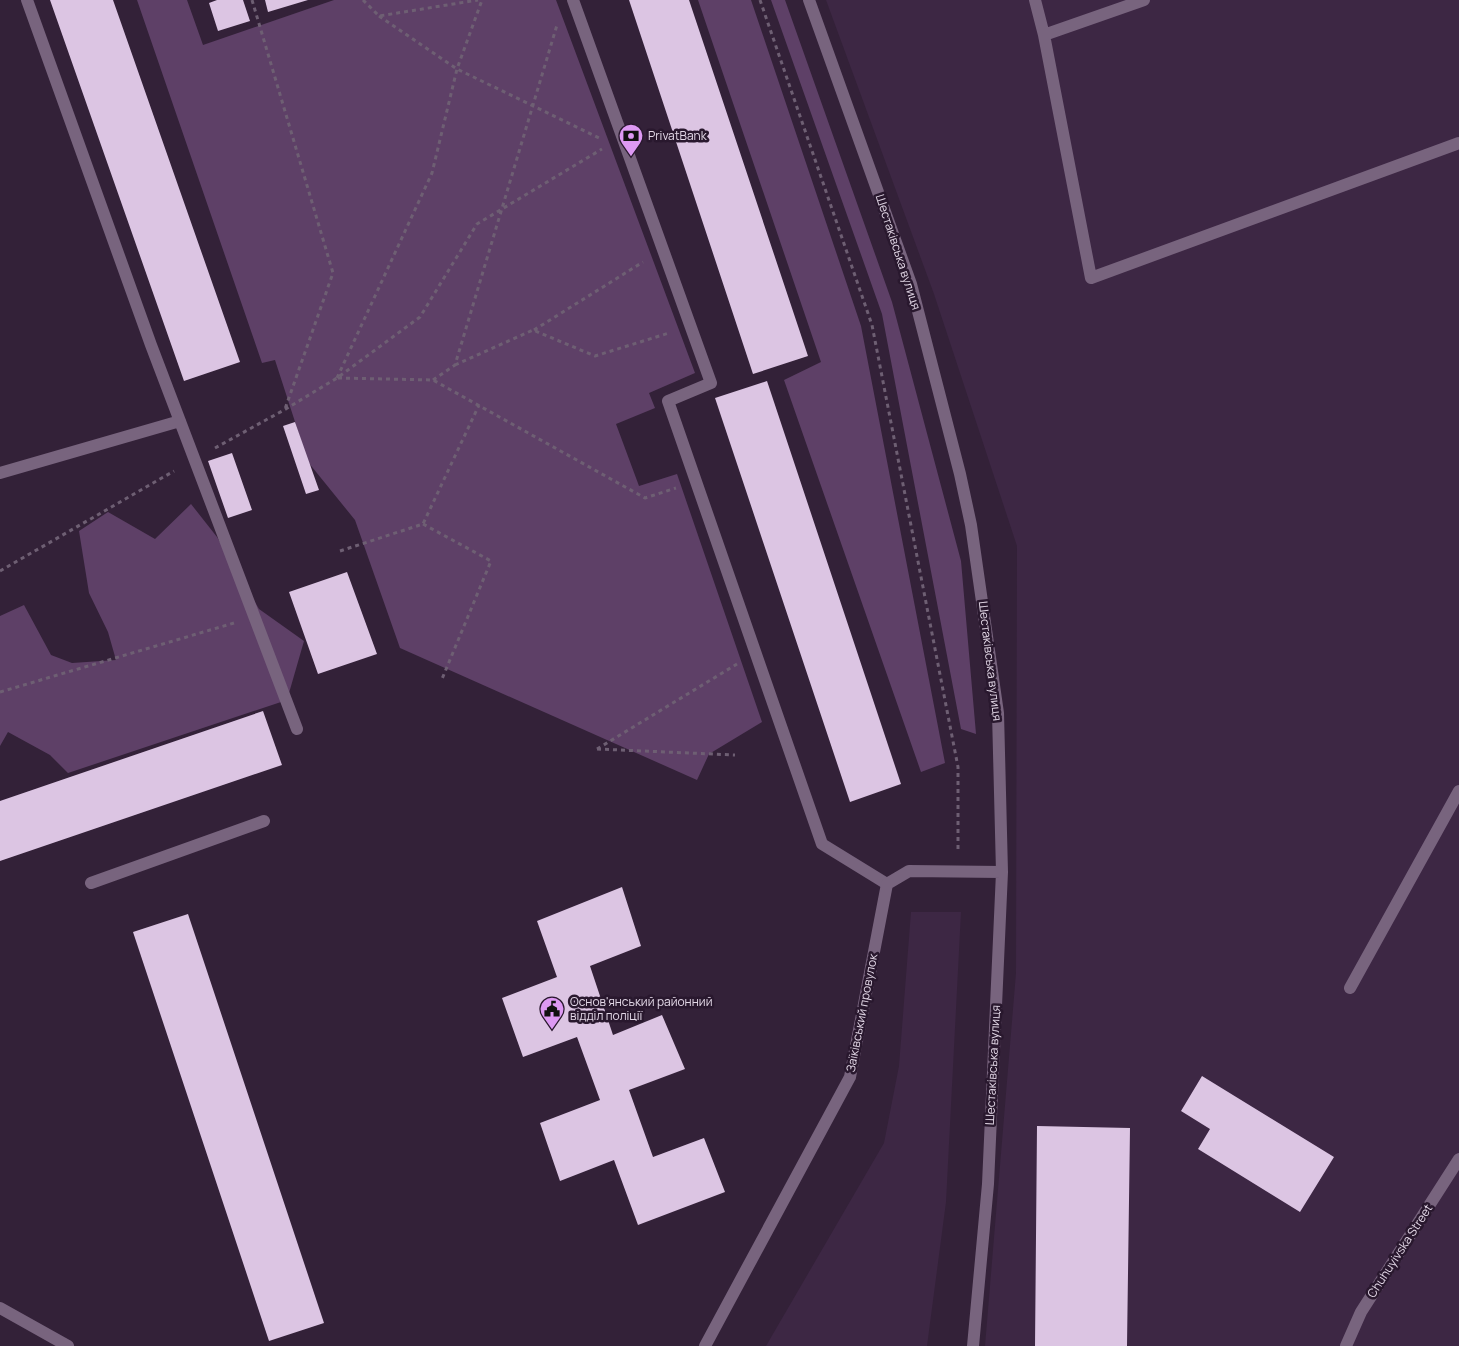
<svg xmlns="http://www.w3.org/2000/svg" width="1459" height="1346" font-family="Manrope,sans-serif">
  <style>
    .built { fill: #3d2744 }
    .green { fill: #5e4067 }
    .building { fill: #dcc5e3 }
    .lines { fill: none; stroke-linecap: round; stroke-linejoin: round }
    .path { stroke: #6e5f73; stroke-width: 3; stroke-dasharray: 4 4; stroke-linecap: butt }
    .lane { stroke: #78647e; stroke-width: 12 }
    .street { stroke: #78647e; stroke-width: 12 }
    .secondary { stroke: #78647e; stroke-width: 12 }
    .labels { text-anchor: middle; stroke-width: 5; stroke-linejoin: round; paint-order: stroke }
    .poi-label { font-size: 12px; fill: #e2d7e6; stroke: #29182e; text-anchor: start }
    .street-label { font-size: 12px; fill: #e2d7e6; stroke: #29182e }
  </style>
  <rect width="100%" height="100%" fill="#332138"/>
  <!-- built -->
  <path class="built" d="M826,0H1459V1346H985L1016,973L1017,546L934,294Z
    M911,912H961L946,1202L927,1346H766L884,1143L899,1066Z"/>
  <!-- green -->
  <path class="green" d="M137,0H187L203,45L334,0H556L695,373L649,393L655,408L616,424L639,486L677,474L762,722L709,754L697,780L400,648L355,520L308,462L275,360L262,363Z
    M698,0H751L861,326L945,763L921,772L784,380L821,362Z
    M771,0H785L892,302L961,561L976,734L961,729L882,314Z
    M191,504L217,537L259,609L304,641L287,700L68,773L50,755L8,732L0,746V616L24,605L51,655L72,663L116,660L108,632L89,593L79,531L108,512L155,539Z"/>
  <!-- building -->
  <path class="building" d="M50,0H113L240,362L184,381Z
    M217,0H243L250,21L218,31L209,3Z
    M265,0H308L268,12Z
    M629,0H689L808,356L753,374Z
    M767,381L901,784L850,802L715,398Z
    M295,422L319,490L306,494L283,426Z
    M232,453L252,510L228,518L208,461Z
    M347,572L377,654L318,674L289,592Z
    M263,711L282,765L0,861V801Z
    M622,887L641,946L590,966L613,1035L662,1015L685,1069L629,1090L653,1157L704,1138L725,1192L638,1225L614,1160L560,1181L540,1123L600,1100L577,1037L523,1057L502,998L557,977L537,921Z
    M188,914L324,1323L269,1341L133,932Z
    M1202,1076L1334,1157L1300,1212L1198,1149L1210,1129L1181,1111Z
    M1037,1126L1130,1128L1127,1346H1035Z"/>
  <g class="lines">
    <!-- path -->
    <path class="path" d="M252,0L333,273L285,409
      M363,0L379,16L478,0
      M760,0L872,325L958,767V850
      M379,16L457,69L599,138
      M534,330L643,262
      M455,365L533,330L595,356L669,333
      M337,378L432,173L457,69L482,0
      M338,378L433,380L645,498L676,488
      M433,380L455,365L557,25
      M215,448L284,410L337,378L420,317L477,224L602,149
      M423,524L491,561L442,679
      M340,551L423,524L479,405
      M0,571L174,471
      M0,692L234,623
      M597,749L737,664
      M597,749L735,755"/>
    <!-- lane -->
    <path class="lane" d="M27,0L151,345L297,729
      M573,0L711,383L668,401L822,844L887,884
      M1035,0L1044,35L1091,278L1459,143
      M1044,35L1144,0
      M0,473L180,421
      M91,883L264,821
      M1350,988L1459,791
      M0,1308L68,1346"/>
    <!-- street -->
    <path class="street" d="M809,0L911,284L960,474L971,525L998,713L1002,872L988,1184L973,1346
      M705,1346L850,1077L887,884L909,871L1002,872"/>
    <!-- secondary -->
    <path class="secondary" d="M1346,1346L1361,1312L1459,1159"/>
  </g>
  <!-- icons -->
  <defs>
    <symbol id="bank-pin" viewBox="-11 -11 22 30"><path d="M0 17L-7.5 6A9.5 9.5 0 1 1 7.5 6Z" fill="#dd99f3" stroke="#29182e"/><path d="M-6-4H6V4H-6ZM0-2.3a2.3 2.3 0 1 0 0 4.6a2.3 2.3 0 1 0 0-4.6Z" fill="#111"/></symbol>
    <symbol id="civic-pin" viewBox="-11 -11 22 30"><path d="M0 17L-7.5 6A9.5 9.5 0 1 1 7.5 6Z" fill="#dd99f3" stroke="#29182e"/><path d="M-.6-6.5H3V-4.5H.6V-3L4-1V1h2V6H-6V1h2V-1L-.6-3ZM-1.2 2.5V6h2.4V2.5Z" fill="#111"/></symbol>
  </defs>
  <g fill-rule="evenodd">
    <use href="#bank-pin" x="617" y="122" width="28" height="38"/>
    <use href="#civic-pin" x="538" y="995" width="28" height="38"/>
  </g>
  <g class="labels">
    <!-- poi labels -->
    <g class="poi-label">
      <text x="648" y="140">PrivatBank</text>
      <text x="570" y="1006">Основ'янський районний<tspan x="570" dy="14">відділ поліції</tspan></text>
    </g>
    <!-- street labels -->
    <g class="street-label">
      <text transform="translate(898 252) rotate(72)" y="4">Шестаківська вулиця</text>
      <text transform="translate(990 661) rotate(83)" y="4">Шестаківська вулиця</text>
      <text transform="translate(862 1013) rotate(-79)" y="4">Заїківський провулок</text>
      <text transform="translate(993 1065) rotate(-87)" y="4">Шестаківська вулиця</text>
      <text transform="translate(1400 1251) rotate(-57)" y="4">Chuhuyivska Street</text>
    </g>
  </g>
</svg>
